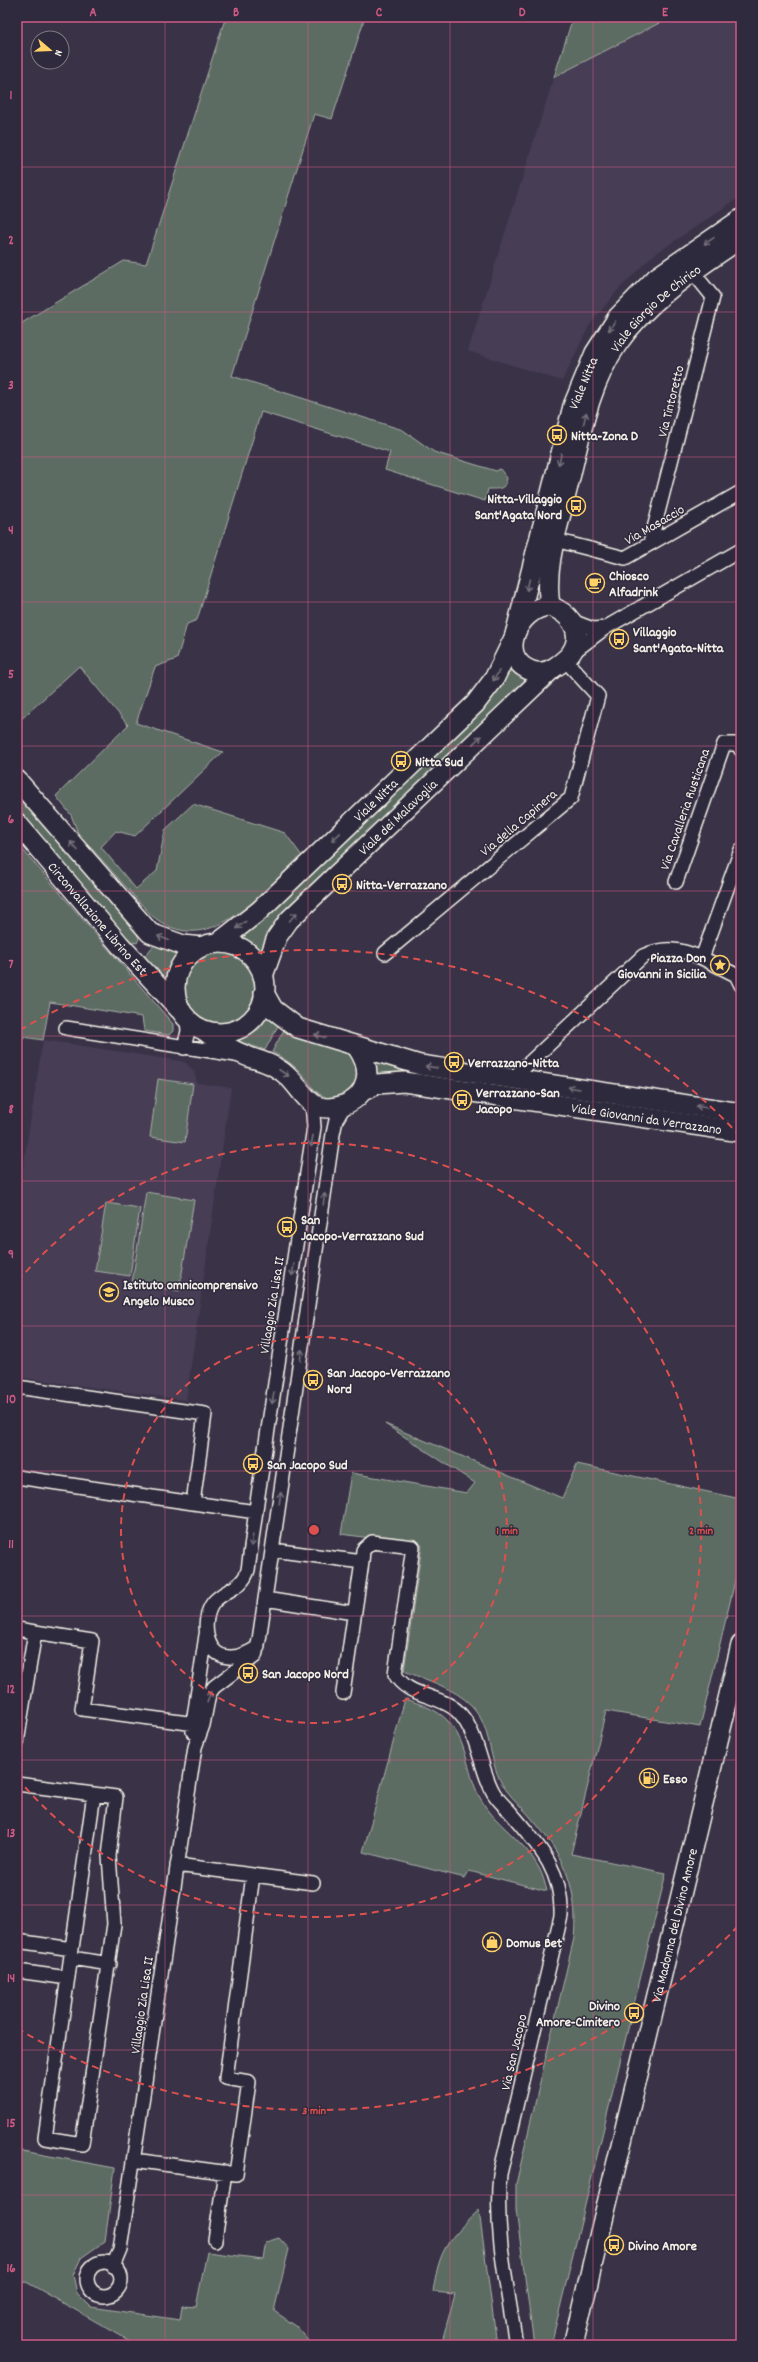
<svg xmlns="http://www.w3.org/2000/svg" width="758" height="2362" font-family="Dekko,sans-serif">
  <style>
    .built { fill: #473e55 }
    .green { fill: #5d6c63; stroke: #a8aea6 }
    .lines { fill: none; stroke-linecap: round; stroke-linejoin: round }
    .street-casing { stroke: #f4f1e8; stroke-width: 16 }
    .secondary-casing { stroke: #f4f1e8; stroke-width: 22 }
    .street { stroke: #2f2a3d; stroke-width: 13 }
    .secondary { stroke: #2f2a3d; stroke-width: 19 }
    .oneway { stroke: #747079 }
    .grid { fill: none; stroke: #d15985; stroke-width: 1; stroke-opacity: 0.55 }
    .ring { fill: none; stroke: #dc504e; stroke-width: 2; stroke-dasharray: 7 5 }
    .labels { text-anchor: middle; stroke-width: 3; stroke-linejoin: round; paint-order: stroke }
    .street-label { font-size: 14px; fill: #f4f1e8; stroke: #2f2a3d }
    .poi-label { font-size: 14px; font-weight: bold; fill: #f4f1e8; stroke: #2f2a3d; text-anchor: start }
    .centre { fill: #dc504e; stroke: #2f2a3d; stroke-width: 2 }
    .ring-label { font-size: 12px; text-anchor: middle; font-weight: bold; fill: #dc504e; stroke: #2f2a3d; stroke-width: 3; stroke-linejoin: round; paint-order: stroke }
    .neatline { fill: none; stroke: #d15985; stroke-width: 1.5 }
    .grid-label { font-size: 13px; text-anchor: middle; font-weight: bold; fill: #d15985 }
  </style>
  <rect width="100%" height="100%" fill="#3a3348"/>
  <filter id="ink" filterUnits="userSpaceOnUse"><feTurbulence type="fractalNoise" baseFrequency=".025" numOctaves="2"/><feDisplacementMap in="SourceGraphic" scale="8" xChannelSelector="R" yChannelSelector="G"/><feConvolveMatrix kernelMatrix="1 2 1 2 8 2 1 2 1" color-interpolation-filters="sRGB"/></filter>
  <g filter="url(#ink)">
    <!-- built -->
    <path class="built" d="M671,17H741V196L651,257L616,292L589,326L562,381L468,351L554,77Z
      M43,1040L180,1061L186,1063L194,1071L197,1083L231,1088L186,1400L17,1377V1207Z"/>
    <!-- green -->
    <path class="green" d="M234,17H365L332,119L314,114L232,376L403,430L434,452L496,471L500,469L507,478C505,490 499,489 488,489L485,501L472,497L385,470L390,452L261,412L197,620L187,624L177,659L155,667L136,723L223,752L135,836L116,831L101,847L136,889L157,871L165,830L193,804L285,833L302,856C261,893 207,964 150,914L78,833L71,815L56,796L128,725L79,666L17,723V326L124,261L146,264L224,22Z
      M573,17H671L554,77Z
      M509,668L515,674L529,682L262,951L241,937Z
      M17,793L137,934L139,939L137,943L129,941L17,810Z
      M17,843L173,1024V1031L169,1035L144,1031L142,1017L50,1002L43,1040L17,1036Z
      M154,945L177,953L168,969L165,982L144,957Z
      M184 989a36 36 0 1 1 72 0a36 36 0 1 1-72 0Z
      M269,1015L279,1024L265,1050L237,1041L259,1029Z
      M285,1028L349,1053C354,1059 359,1068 358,1076C354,1091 339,1104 323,1096C314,1092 310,1083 304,1076C295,1066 284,1058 272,1052Z
      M375,1059L595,1098L594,1103L377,1076Z
      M158,1079L193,1084L185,1142L150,1137Z
      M146,1192L194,1200L179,1291L132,1283Z
      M106,1203L140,1208L130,1276L95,1271Z
      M385,1424L562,1498L577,1464L741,1499V1556L700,1727L606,1711L571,1854L666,1873L551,2345H534L516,2210V2184L574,1938C579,1889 564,1856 532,1819C523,1808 510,1797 502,1784C488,1760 492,1726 471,1705C454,1688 427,1680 404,1671L422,1545L341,1534L351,1473L467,1493L475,1483Z
      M405,1699C420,1704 437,1709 448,1721C468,1743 466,1770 479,1796C493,1824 525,1840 539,1868C543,1875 545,1884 547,1891L469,1871L465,1878L363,1852Z
      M17,2150L115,2168L105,2241L81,2258L73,2275L77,2293L91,2307L180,2320L182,2306L196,2307L207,2252L263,2259L266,2242L279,2238L289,2249L274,2311L296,2326L313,2345H137L21,2279L17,2277Z
      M479,2210L497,2345H441L455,2294L433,2292C439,2249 448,2239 479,2210Z"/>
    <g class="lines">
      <defs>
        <path id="street" d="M555,540L625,558L741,492
          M650,544L713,297L687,265
          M572,621L593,629L605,628
          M572,653L605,628L741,550
          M676,882L724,744H738L741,750
          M385,953L571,798L598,696L565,660
          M702,958L736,975L741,985
          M66,1028L236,1055
          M184,1048L188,1031L187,1018
          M512,1079L643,956C665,946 680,949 702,958L741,850
          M17,1387L205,1414L193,1503L256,1512
          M17,1477L193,1503
          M273,1550L362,1562L343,1693
          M362,1562L363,1550L372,1542L413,1547L395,1674C407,1698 444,1694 461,1715C478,1735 480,1767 492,1790C496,1799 505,1806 511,1813C539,1846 563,1871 561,1916L500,2174C494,2231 508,2289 516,2345
          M265,1599L354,1613
          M17,1629L35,1632L21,1717
          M35,1632L92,1641L82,1709L203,1725
          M258,1647C249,1653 240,1658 229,1657C204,1656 201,1619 213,1603C224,1589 242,1590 248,1570L258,1495L314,1127L312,1103
          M17,1716L21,1717L17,1743
          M193,1732V1724L206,1635
          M17,1784L116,1797L109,1856L114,1924L82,2144L45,2138L94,1794
          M177,1865L313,1883
          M17,1941L72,1949
          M71,1958L110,1964
          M17,1971L68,1978
          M134,2160L236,2174L249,2082L226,2078L253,1875
          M215,2240L225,2172
          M87 2279a17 17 0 1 1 34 0a17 17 0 1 1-34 0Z
          M113,2266L120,2249L195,1747L203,1725L209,1694L214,1687L255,1656L259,1640L333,1134L336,1120L345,1105"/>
        <g id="secondary">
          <path id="s1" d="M550,606C544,567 557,532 566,494C579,444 587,387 618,343C649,298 697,269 741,238"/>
          <path d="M550,606C567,612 583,628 574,648C570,657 563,662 555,667C548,672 541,674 532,671C495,658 518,607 550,606Z"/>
          <path id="s2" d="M516,631L573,406L595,353L618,317L657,277L741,219"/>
          <path d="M17,780L150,933L183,945L201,947"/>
          <path id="s3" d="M17,823L120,945L179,1009"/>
          <path id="s4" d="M218,943L259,911L475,704L494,679L513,640"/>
          <circle cx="220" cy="988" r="45"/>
          <path id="s5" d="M263,976L277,937L289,920L551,670"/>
          <path d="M264,993L273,1009L298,1028L420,1065L741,1113"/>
          <path d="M205,1031C218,1042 233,1051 249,1057C258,1060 267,1062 275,1067C295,1078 298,1092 312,1103C327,1114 355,1105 363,1089C371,1074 366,1060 357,1047"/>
          <path id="s6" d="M363,1091L377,1084L404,1082L741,1132"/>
          <path id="s7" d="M573,2345L741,1645"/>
        </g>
      </defs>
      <!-- street casing -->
      <use href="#street" class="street-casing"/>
      <!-- secondary casing -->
      <use href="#secondary" class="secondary-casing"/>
      <!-- street -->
      <use href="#street" class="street"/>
      <!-- secondary -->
      <use href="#secondary" class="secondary"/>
    </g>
    <!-- one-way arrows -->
    <defs><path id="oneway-shaft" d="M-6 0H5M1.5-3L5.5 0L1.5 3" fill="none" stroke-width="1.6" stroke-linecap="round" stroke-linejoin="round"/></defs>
    <g class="oneway">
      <use href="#oneway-shaft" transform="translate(709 241) rotate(146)"/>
      <use href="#oneway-shaft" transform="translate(612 326) rotate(126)"/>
      <use href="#oneway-shaft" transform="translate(585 418) rotate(-76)"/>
      <use href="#oneway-shaft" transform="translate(560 459) rotate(104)"/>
      <use href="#oneway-shaft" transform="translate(528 585) rotate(104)"/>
      <use href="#oneway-shaft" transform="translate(496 676) rotate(120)"/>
      <use href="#oneway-shaft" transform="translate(477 740) rotate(-44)"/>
      <use href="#oneway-shaft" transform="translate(336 837) rotate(136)"/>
      <use href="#oneway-shaft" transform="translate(74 846) rotate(-131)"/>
      <use href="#oneway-shaft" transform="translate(293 917) rotate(-48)"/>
      <use href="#oneway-shaft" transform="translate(241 925) rotate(142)"/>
      <use href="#oneway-shaft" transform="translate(163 938) rotate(-159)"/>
      <use href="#oneway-shaft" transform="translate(320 1036) rotate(-164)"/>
      <use href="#oneway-shaft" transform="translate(431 1067) rotate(-172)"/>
      <use href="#oneway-shaft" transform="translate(284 1073) rotate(33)"/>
      <use href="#oneway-shaft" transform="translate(574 1088) rotate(-171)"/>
      <use href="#oneway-shaft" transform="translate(702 1107) rotate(-171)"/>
      <use href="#oneway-shaft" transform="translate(312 1141) rotate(99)"/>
      <use href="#oneway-shaft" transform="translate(324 1199) rotate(-82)"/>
      <use href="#oneway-shaft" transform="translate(293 1270) rotate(99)"/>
      <use href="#oneway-shaft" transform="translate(301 1355) rotate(-82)"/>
      <use href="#oneway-shaft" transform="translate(273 1398) rotate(99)"/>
      <use href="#oneway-shaft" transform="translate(280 1498) rotate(-82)"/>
      <use href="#oneway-shaft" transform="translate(252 1541) rotate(97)"/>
      <use href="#oneway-shaft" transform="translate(209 1697) rotate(-72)"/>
    </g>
  </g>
  <!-- grid -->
  <path class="grid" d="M165,17V2345M308,17V2345M450,17V2345M593,17V2345M17,167H741M17,312H741M17,457H741M17,602H741M17,746H741M17,891H741M17,1036H741M17,1181H741M17,1326H741M17,1471H741M17,1616H741M17,1760H741M17,1905H741M17,2050H741M17,2195H741"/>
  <!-- distance rings -->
  <g class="ring">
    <circle cx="314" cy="1530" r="193"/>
    <path d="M18 1281A387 387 0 1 1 18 1779"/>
    <path d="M738 1926A580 580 0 0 1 20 2030M20 1030A580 580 0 0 1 738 1134"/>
  </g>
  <!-- icons -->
  <defs>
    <symbol id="bus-ring" viewBox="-11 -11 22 22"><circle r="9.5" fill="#2f2a3d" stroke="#ffd166" stroke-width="1.5"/><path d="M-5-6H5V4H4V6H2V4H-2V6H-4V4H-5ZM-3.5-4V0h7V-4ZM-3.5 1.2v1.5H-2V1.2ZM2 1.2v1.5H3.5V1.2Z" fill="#ffd166"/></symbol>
    <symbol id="cafe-ring" viewBox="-11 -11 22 22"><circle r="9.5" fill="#2f2a3d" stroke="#ffd166" stroke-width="1.5"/><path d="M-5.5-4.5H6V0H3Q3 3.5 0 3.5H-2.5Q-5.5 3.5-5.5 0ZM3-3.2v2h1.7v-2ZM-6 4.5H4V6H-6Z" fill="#ffd166"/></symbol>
    <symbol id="sight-ring" viewBox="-11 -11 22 22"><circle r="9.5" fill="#2f2a3d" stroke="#ffd166" stroke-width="1.5"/><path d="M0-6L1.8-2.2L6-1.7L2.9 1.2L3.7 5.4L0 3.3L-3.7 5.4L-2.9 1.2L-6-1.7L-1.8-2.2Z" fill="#ffd166"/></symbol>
    <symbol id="school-ring" viewBox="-11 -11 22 22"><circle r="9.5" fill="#2f2a3d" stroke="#ffd166" stroke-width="1.5"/><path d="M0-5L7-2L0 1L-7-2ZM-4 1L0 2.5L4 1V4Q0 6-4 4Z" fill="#ffd166"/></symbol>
    <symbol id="fuel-ring" viewBox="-11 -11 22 22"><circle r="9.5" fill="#2f2a3d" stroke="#ffd166" stroke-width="1.5"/><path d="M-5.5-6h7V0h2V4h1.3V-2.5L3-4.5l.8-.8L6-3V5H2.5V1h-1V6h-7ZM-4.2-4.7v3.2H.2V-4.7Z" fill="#ffd166"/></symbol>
    <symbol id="shop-ring" viewBox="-11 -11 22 22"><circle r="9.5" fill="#2f2a3d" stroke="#ffd166" stroke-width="1.5"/><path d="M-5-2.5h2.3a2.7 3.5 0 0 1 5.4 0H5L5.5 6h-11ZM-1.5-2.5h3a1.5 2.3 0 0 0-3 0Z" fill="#ffd166"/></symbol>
  </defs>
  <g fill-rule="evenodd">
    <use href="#bus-ring" x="546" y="424" width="22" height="22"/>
    <use href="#bus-ring" x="565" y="495" width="22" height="22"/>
    <use href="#cafe-ring" x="584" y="572" width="22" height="22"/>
    <use href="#bus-ring" x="608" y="628" width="22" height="22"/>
    <use href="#bus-ring" x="390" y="750" width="22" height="22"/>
    <use href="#bus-ring" x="331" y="873" width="22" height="22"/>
    <use href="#sight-ring" x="709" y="954" width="22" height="22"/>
    <use href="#bus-ring" x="443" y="1051" width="22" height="22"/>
    <use href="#bus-ring" x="451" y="1089" width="22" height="22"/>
    <use href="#bus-ring" x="276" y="1216" width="22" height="22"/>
    <use href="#school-ring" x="98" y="1281" width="22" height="22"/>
    <use href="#bus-ring" x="302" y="1369" width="22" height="22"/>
    <use href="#bus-ring" x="242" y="1453" width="22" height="22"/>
    <use href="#bus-ring" x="237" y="1662" width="22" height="22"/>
    <use href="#fuel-ring" x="638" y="1767" width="22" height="22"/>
    <use href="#shop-ring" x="481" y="1931" width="22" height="22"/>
    <use href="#bus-ring" x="623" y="2002" width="22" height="22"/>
    <use href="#bus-ring" x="603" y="2234" width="22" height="22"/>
  </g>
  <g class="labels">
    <!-- street labels -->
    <g class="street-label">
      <text dy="5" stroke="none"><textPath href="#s1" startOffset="326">Viale Giorgio De Chirico</textPath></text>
      <text dy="5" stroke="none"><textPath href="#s2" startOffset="257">Viale Nitta</textPath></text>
      <text transform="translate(670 401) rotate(-76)" y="5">Via Tintoretto</text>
      <text transform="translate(654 524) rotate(-30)" y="5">Via Masaccio</text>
      <text dy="5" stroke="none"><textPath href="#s4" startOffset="213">Viale Nitta</textPath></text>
      <text transform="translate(684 809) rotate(-71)" y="5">Via Cavalleria Rusticana</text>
      <text dy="5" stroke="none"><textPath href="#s5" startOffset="212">Viale dei Malavoglia</textPath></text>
      <text transform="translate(518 822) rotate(-40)" y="5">Via della Capinera</text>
      <text dy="5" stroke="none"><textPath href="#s3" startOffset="125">Circonvallazione Librino Est</textPath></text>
      <text dy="5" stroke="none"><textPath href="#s6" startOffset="288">Viale Giovanni da Verrazzano</textPath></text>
      <text transform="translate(271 1305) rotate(-81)" y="5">Villaggio Zia Lisa II</text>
      <text dy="5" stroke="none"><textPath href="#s7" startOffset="432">Via Madonna del Divino Amore</textPath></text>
      <text transform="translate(141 2005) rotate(-82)" y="5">Villaggio Zia Lisa II</text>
      <text transform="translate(513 2052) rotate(-77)" y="5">Via San Jacopo</text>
    </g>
    <!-- poi labels -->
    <g class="poi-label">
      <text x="571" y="440">Nitta-Zona D</text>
      <text x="562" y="503" text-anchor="end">Nitta-Villaggio<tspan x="562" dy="16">Sant'Agata Nord</tspan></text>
      <text x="609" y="580">Chiosco<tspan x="609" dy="16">Alfadrink</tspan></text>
      <text x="633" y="636">Villaggio<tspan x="633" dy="16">Sant'Agata-Nitta</tspan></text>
      <text x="415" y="766">Nitta Sud</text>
      <text x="356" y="889">Nitta-Verrazzano</text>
      <text x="706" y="962" text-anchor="end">Piazza Don<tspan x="706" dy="16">Giovanni in Sicilia</tspan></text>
      <text x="468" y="1067">Verrazzano-Nitta</text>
      <text x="476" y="1097">Verrazzano-San<tspan x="476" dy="16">Jacopo</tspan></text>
      <text x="301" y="1224">San<tspan x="301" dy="16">Jacopo-Verrazzano Sud</tspan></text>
      <text x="123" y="1289">Istituto omnicomprensivo<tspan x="123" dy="16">Angelo Musco</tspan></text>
      <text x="327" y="1377">San Jacopo-Verrazzano<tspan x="327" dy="16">Nord</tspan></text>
      <text x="267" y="1469">San Jacopo Sud</text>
      <text x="262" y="1678">San Jacopo Nord</text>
      <text x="663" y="1783">Esso</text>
      <text x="506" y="1947">Domus Bet</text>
      <text x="620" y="2010" text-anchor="end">Divino<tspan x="620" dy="16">Amore-Cimitero</tspan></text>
      <text x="628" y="2250">Divino Amore</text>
    </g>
  </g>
  <circle cx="314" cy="1530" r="6" class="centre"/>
  <g class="ring-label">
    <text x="507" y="1534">1 min</text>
    <text x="701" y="1534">2 min</text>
    <text x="314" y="2114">3 min</text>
  </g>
  <!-- margin -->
  <rect width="758" height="2362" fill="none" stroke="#2f2a3d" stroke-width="44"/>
  <!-- north arrow -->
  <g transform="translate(50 50) rotate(109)"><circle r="19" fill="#2f2a3d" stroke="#7e7a81"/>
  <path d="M0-3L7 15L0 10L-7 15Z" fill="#ffd166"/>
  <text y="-6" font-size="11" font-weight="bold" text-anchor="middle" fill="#f4f1e8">N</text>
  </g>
  <rect x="22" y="22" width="714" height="2318" class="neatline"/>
  <g class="grid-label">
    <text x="93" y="16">A</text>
    <text x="236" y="16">B</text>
    <text x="379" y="16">C</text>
    <text x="522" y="16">D</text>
    <text x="665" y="16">E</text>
    <text x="11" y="99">1</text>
    <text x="11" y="244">2</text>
    <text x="11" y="389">3</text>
    <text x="11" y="534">4</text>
    <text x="11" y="678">5</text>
    <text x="11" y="823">6</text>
    <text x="11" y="968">7</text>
    <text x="11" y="1113">8</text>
    <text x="11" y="1258">9</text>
    <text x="11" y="1403">10</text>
    <text x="11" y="1548">11</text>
    <text x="11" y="1693">12</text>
    <text x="11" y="1837">13</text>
    <text x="11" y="1982">14</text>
    <text x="11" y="2127">15</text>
    <text x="11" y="2272">16</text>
  </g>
</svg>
